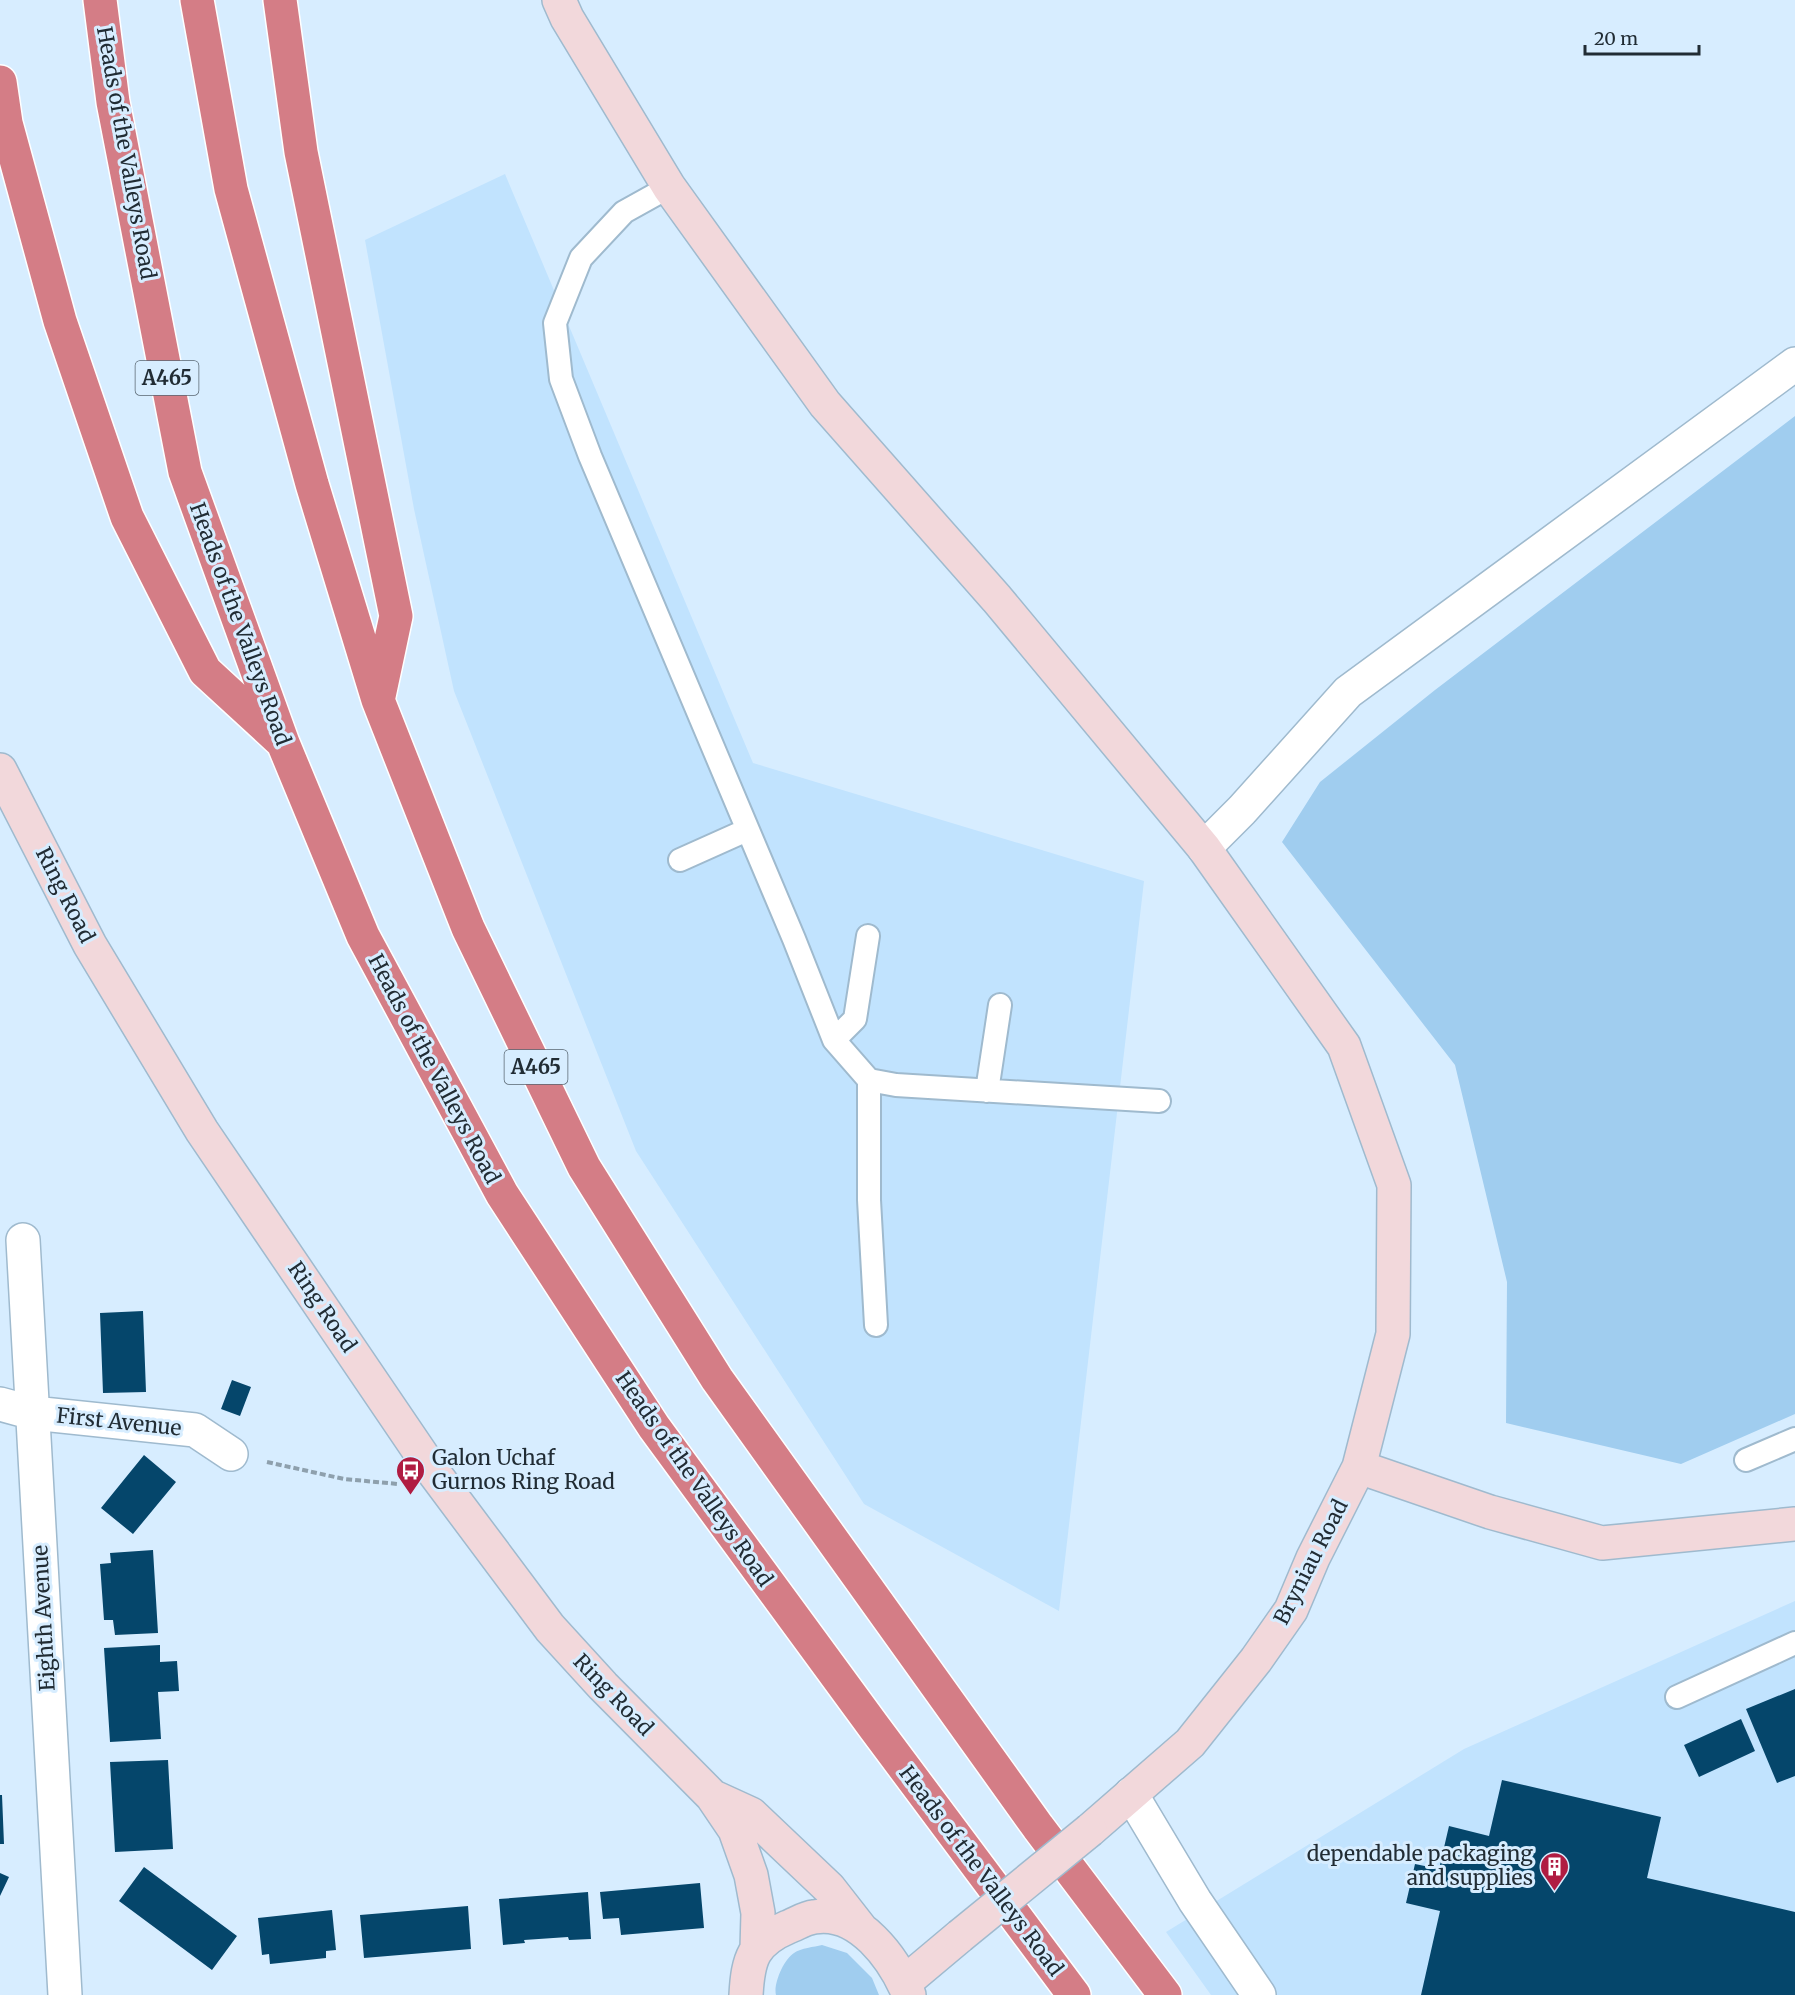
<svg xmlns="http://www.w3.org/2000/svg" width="1795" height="1995" font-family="Merriweather,serif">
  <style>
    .built { fill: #c1e3fe }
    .green { fill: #a0cdef }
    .building { fill: #05466b }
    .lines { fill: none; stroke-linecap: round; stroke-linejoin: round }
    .lane-casing { stroke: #9fbace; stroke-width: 26 }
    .street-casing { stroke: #9fbace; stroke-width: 36 }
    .secondary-casing { stroke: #9fbace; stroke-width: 36 }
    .highway-casing { stroke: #fff; stroke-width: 36 }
    .path { stroke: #8ea0ad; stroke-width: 4; stroke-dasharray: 6 3; stroke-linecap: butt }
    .lane { stroke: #fff; stroke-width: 22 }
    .street { stroke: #fff; stroke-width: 33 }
    .secondary { stroke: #f2d8db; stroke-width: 33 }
    .highway { stroke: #d47d86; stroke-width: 33 }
    .secondary-bridge-casing { stroke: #9fbace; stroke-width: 36; stroke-linecap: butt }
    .secondary-bridge { stroke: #f2d8db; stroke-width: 33 }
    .labels { text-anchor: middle; stroke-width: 6; stroke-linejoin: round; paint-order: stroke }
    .shield { fill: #d7edff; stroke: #586671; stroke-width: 1.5 }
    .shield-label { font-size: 20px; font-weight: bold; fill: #212c34 }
    .street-label { font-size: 21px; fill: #212c34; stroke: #d7edff }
    .poi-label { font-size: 21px; fill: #212c34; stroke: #d7edff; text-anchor: start }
  </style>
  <rect width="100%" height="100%" fill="#d7edff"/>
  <!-- built -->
  <path class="built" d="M505,174L753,763L1144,881L1059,1611L864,1504L636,1151L454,691L414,509L365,240Z
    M1795,1601V1995H1211L1166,1932L1464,1749Z"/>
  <!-- green -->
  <path class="green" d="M1795,416V1414L1681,1464L1506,1423L1507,1282L1455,1065L1282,842L1320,782L1435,690Z
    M822,1945L847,1953L872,1978L879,1995H776C773,1984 784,1959 794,1953C801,1948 814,1947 822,1945Z"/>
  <!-- building -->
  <path class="building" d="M143,1311L146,1392L103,1393L100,1313Z
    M232,1380L251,1387L240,1416L221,1409Z
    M144,1455L176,1482L133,1534L101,1508Z
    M153,1550L158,1633L115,1635L113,1620H104L100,1564L111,1563L110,1553Z
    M160,1645V1662L177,1661L179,1691L158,1692L161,1739L110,1742L104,1648Z
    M1795,1689V1776L1777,1783L1746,1709Z
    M1741,1719L1755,1751L1699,1777L1684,1745Z
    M168,1760L173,1849L115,1852L110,1762Z
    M1502,1780L1661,1817L1647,1878L1795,1912V1995H1421L1440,1911L1406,1903L1415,1864L1439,1869L1449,1826L1489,1836Z
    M0,1795H2L4,1844H0Z
    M144,1867L237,1936L212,1970L119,1901Z
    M0,1873L9,1877L0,1896Z
    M700,1883L704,1928L621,1935L619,1918L603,1919L600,1892Z
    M588,1892L591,1939L569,1940L568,1937L524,1940L525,1943L503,1945L499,1899Z
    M468,1906L471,1949L364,1958L360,1915Z
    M332,1910L336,1950L326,1951V1958L270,1964L269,1954L262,1955L258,1918Z"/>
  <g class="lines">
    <defs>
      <path id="lane" d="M669,187L624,212L581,258L555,323L561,379L590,456L794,939L834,1040L869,1080L896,1085L1159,1101
        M680,860L747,830
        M834,1040L855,1019L868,936
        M869,1080V1200L876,1325
        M987,1091L1000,1005
        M1746,1460L1795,1439
        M1677,1697L1795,1643"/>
      <path id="street" d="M1204,848L1242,810L1348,692L1795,364
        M23,1240L65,1995
        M0,1404L33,1413L195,1430L231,1454
        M1131,1794L1195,1901L1259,1995"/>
      <path id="secondary" d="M559,0L567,18L669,187L825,404L997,599L1204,848L1344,1046L1394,1185L1393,1334L1359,1467L1313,1558L1291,1610L1256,1660L1190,1743L1090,1830
        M0,770L90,945L202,1131L432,1470L550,1628L603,1686L712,1796L735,1830L751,1875L758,1913L757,1949
        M1359,1467L1490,1512L1602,1543L1795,1524
        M716,1798L751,1814L829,1888L861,1929
        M904,1983L960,1936
        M746,1995C748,1959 753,1942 788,1927C796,1924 805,1918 814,1917C859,1909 894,1959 909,1995"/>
      <path id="highway" d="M100,0L113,102L185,472L283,743L363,936L502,1194L654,1427L874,1727L1074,1995
        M197,0L231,189L312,484L378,700L468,928L584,1167L717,1379L1038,1827L1165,1995
        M280,0L301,152L396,616L379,696
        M0,82L6,123L60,321L127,517L205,671L280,740"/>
    </defs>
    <!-- lane casing -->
    <use href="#lane" class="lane-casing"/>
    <!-- street casing -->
    <use href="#street" class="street-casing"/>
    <!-- secondary casing -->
    <use href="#secondary" class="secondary-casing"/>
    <!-- highway casing -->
    <use href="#highway" class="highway-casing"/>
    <!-- path -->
    <path class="path" d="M267,1462L344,1479L398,1484"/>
    <!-- lane -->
    <use href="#lane" class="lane"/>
    <!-- street -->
    <use href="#street" class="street"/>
    <!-- secondary -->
    <use href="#secondary" class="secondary"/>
    <!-- highway -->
    <use href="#highway" class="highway"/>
    <defs>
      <path id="secondary-bridge" d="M960,1936L1090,1830"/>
    </defs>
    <!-- secondary-bridge casing -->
    <use href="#secondary-bridge" class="secondary-bridge-casing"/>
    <!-- secondary-bridge -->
    <use href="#secondary-bridge" class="secondary-bridge"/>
  </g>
  <!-- icons -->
  <defs>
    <symbol id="bus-pin" viewBox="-11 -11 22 30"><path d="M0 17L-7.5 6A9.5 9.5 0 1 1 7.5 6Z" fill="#b01c42" stroke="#d7edff"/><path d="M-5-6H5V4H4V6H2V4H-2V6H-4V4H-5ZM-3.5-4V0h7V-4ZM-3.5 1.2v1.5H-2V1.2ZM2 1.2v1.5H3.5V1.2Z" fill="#fff"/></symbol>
    <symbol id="building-pin" viewBox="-11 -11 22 30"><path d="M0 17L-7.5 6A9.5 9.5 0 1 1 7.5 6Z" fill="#b01c42" stroke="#d7edff"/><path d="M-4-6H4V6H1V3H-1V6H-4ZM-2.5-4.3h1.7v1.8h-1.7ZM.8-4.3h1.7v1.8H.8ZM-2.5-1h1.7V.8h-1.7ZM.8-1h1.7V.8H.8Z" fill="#fff"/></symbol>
  </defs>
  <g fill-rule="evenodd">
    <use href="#bus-pin" x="394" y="1454" width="33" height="45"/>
    <use href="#building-pin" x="1538" y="1850" width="33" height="45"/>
  </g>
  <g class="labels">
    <!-- shield labels -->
    <g class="shield">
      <rect x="135.5" y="361" width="63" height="34" rx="4.5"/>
      <rect x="504.5" y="1050" width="63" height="34" rx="4.5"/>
    </g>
    <g class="shield-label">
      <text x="167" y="385">A465</text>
      <text x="536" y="1074">A465</text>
    </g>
    <!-- street labels -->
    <g class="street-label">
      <text transform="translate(126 153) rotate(80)" y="7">Heads of the Valleys Road</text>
      <text transform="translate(240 624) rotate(70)" y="7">Heads of the Valleys Road</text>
      <text transform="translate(65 895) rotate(63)" y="7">Ring Road</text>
      <text transform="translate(434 1069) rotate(62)" y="7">Heads of the Valleys Road</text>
      <text transform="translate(322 1307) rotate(56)" y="7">Ring Road</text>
      <text transform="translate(119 1422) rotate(6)" y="7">First Avenue</text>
      <text transform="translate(694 1479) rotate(55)" y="7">Heads of the Valleys Road</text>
      <text transform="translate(1311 1562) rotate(-63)" y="7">Bryniau Road</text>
      <text transform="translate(44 1618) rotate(-93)" y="7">Eighth Avenue</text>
      <text transform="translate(613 1695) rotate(46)" y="7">Ring Road</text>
      <text transform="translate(981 1871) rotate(53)" y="7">Heads of the Valleys Road</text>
    </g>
    <!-- poi labels -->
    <g class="poi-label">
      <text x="432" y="1465">Galon Uchaf<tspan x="432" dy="24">Gurnos Ring Road</tspan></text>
      <text x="1533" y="1861" text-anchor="end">dependable packaging<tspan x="1533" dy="24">and supplies</tspan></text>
    </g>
  </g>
  <!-- scale -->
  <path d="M1585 45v9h114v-9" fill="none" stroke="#212c34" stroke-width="3"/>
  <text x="1594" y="45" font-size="18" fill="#212c34" stroke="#d7edff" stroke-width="4.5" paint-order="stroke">20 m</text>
</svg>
